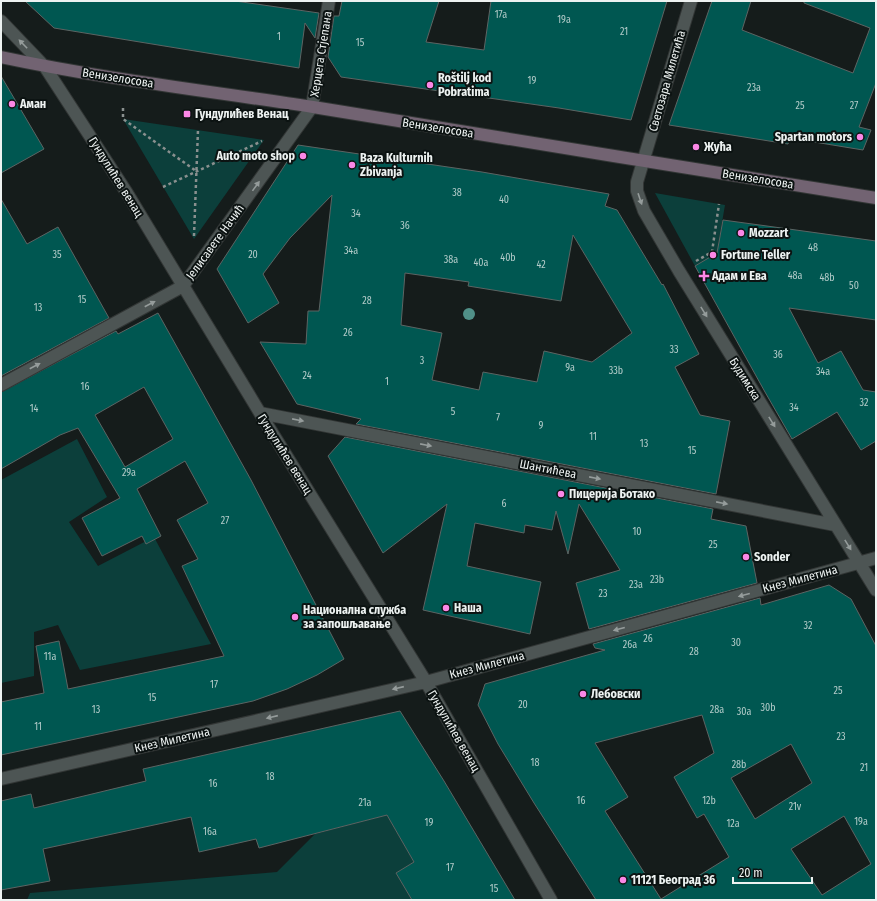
<svg xmlns="http://www.w3.org/2000/svg" width="877" height="901" font-family="'Fira Sans Condensed',sans-serif">
  <style>
    .green { fill: #0c3f3b }
    .building { fill: #005751; stroke: #5c6463; fill-rule: evenodd }
    .lines { fill: none; stroke-linecap: round; stroke-linejoin: round }
    .street-casing { stroke: #323635; stroke-width: 14 }
    .secondary-casing { stroke: #323635; stroke-width: 14 }
    .path { stroke: #8a908f; stroke-width: 2.5; stroke-dasharray: 3 3; stroke-linecap: butt }
    .street { stroke: #4d5554; stroke-width: 12 }
    .secondary { stroke: #726372; stroke-width: 12 }
    .tree { fill: #509088 }
    .oneway { fill: #959c9b }
    .poi-dot { fill: #fb87e6; stroke: #0c1312; stroke-width: 1.5 }
    .labels { text-anchor: middle; stroke-width: 4; stroke-linejoin: round; paint-order: stroke }
    .number-label { font-size: 10px; fill: #b2cbc9 }
    .street-label { font-size: 12px; fill: #edf2f1; stroke: #0c1312 }
    .poi-label { font-size: 12px; font-weight: bold; fill: #edf2f1; stroke: #0c1312; text-anchor: start }
  </style>
  <rect width="100%" height="100%" fill="#151c1b"/>
  <!-- green -->
  <path class="green" d="M123,119L264,140L194,239Z
    M655,193L725,205L718,246L729,247L695,266Z
    M77,439L107,497L69,522L98,566L154,537L211,644L80,670L58,625L34,632V676L1,683V480Z
    M387,815L414,862L396,873L412,900H27L30,893L277,872L315,834Z"/>
  <!-- building -->
  <path class="building" d="M25,1H235L319,13L315,38L305,23L299,68L54,28Z
    M342,1H439L426,42L484,50L491,1H667L631,120L559,108L341,77L328,57L334,16H339Z
    M712,1H751L742,30L853,73L870,28L804,3V1H876V83L859,127L871,130L863,150L790,138L788,144L669,125Z
    M1,76L44,149L1,173Z
    M298,145L482,172L609,194L605,206L617,210L662,285L663,284L699,354L675,367L700,415L730,421L716,494L356,424L361,419L297,404L260,342L306,344L308,311H319L332,195L290,238L263,274L279,303L248,323L217,269ZM573,235L632,333L592,362L544,351L537,382L483,372L479,390L432,380L442,333L401,325L405,273L469,282L468,286L561,301Z
    M1,199L27,244L58,227L109,318L1,376Z
    M723,220L876,241V320L789,308L818,363L841,351L863,390L876,392V441L861,450L837,412L792,439L765,392L695,266L717,253Z
    M158,313L251,480L344,659L317,675L287,689L253,701L1,755V702L44,693L36,646L59,641L68,689L224,656L182,566L198,559L177,520L208,503L185,461L137,489L161,536L146,544L142,536L102,556L82,518L120,498L78,428L60,435L1,469V392L116,331L118,334ZM144,387L173,439L125,467L95,415Z
    M345,437L713,509L711,519L746,526L757,583L589,629L576,583L620,570L579,504L568,554L556,511L552,530L525,525L524,533L475,523L467,566L541,582L530,634L423,610L447,504L383,553L328,456Z
    M829,585L851,599L876,646V900H596L534,803L498,744L478,705L485,684L605,650L595,648L593,644L760,598L761,605ZM702,715L714,753L674,777L697,818L704,814L729,857L661,899L605,811L628,797L595,743ZM791,744L812,783L755,819L731,778ZM844,816L871,864L822,895L791,849Z
    M400,711L444,781L515,900H412L396,873L414,862L387,815L259,848L256,839L199,852L191,817L43,849L50,881L1,890V801L31,794L34,808L146,781L143,769Z"/>
  <g class="lines">
    <defs>
      <path id="street" d="M691,1L637,182V191L644,211L679,271L876,590
        M1,21L45,67L127,193L260,413L426,682L551,900
        M1,385L183,286L312,107L329,1
        M260,413L835,525
        M1,779L426,682L876,558"/>
      <path id="secondary" d="M1,57C104,79 209,91 313,107C501,138 688,168 876,198"/>
    </defs>
    <!-- street casing -->
    <use href="#street" class="street-casing"/>
    <!-- secondary casing -->
    <use href="#secondary" class="secondary-casing"/>
    <!-- path -->
    <path class="path" d="M123,108V119L196,171
      M163,187L262,141
      M194,236L198,130
      M696,261L712,252L719,204"/>
    <!-- street -->
    <use href="#street" class="street"/>
    <!-- secondary -->
    <use href="#secondary" class="secondary"/>
  </g>
  <!-- trees -->
  <circle class="tree" cx="469" cy="314" r="6"/>
  <!-- one-way arrows -->
  <defs><path id="oneway-solid" d="M-6-.8H1V-3.2L6.5 0L1 3.2V.8H-6Z"/></defs>
  <g class="oneway">
    <use href="#oneway-solid" transform="translate(23 44) rotate(-134)"/>
    <use href="#oneway-solid" transform="translate(256 186) rotate(-54)"/>
    <use href="#oneway-solid" transform="translate(640 199) rotate(71)"/>
    <use href="#oneway-solid" transform="translate(150 304) rotate(-28)"/>
    <use href="#oneway-solid" transform="translate(704 312) rotate(58)"/>
    <use href="#oneway-solid" transform="translate(35 366) rotate(-28)"/>
    <use href="#oneway-solid" transform="translate(298 420) rotate(11)"/>
    <use href="#oneway-solid" transform="translate(772 422) rotate(58)"/>
    <use href="#oneway-solid" transform="translate(426 445) rotate(11)"/>
    <use href="#oneway-solid" transform="translate(595 478) rotate(11)"/>
    <use href="#oneway-solid" transform="translate(722 503) rotate(11)"/>
    <use href="#oneway-solid" transform="translate(848 545) rotate(58)"/>
    <use href="#oneway-solid" transform="translate(744 595) rotate(165)"/>
    <use href="#oneway-solid" transform="translate(619 629) rotate(165)"/>
    <use href="#oneway-solid" transform="translate(398 688) rotate(167)"/>
    <use href="#oneway-solid" transform="translate(272 717) rotate(167)"/>
  </g>
  <!-- markers -->
  <g class="poi-dot">
    <circle cx="430" cy="85" r="4"/>
    <circle cx="12" cy="104" r="4"/>
    <rect x="183" y="110" width="8" height="8" rx="2"/>
    <circle cx="860" cy="137" r="4"/>
    <circle cx="696" cy="147" r="4"/>
    <circle cx="303" cy="156" r="4"/>
    <circle cx="352" cy="165" r="4"/>
    <circle cx="741" cy="233" r="4"/>
    <circle cx="713" cy="255" r="4"/>
    <path d="M702 270h4v4h4v4h-4v4h-4v-4h-4v-4h4z"/>
    <circle cx="561" cy="494" r="4"/>
    <circle cx="746" cy="557" r="4"/>
    <circle cx="446" cy="608" r="4"/>
    <circle cx="295" cy="617" r="4"/>
    <circle cx="583" cy="694" r="4"/>
    <circle cx="623" cy="880" r="4"/>
  </g>
  <g class="labels">
    <!-- number labels -->
    <g class="number-label">
      <text x="501" y="18">17a</text>
      <text x="564" y="23">19a</text>
      <text x="624" y="35">21</text>
      <text x="279" y="40">1</text>
      <text x="360" y="46">15</text>
      <text x="532" y="84">19</text>
      <text x="754" y="91">23a</text>
      <text x="800" y="109">25</text>
      <text x="854" y="109">27</text>
      <text x="457" y="196">38</text>
      <text x="504" y="203">40</text>
      <text x="356" y="217">34</text>
      <text x="405" y="229">36</text>
      <text x="813" y="251">48</text>
      <text x="351" y="254">34a</text>
      <text x="57" y="258">35</text>
      <text x="253" y="258">20</text>
      <text x="508" y="261">40b</text>
      <text x="451" y="263">38a</text>
      <text x="481" y="266">40a</text>
      <text x="541" y="268">42</text>
      <text x="795" y="279">48a</text>
      <text x="827" y="281">48b</text>
      <text x="854" y="289">50</text>
      <text x="82" y="303">15</text>
      <text x="367" y="304">28</text>
      <text x="38" y="311">13</text>
      <text x="348" y="336">26</text>
      <text x="674" y="353">33</text>
      <text x="778" y="358">36</text>
      <text x="422" y="364">3</text>
      <text x="570" y="371">9a</text>
      <text x="616" y="374">33b</text>
      <text x="823" y="375">34a</text>
      <text x="307" y="379">24</text>
      <text x="387" y="385">1</text>
      <text x="85" y="390">16</text>
      <text x="864" y="406">32</text>
      <text x="794" y="411">34</text>
      <text x="34" y="412">14</text>
      <text x="453" y="415">5</text>
      <text x="498" y="421">7</text>
      <text x="541" y="429">9</text>
      <text x="593" y="440">11</text>
      <text x="644" y="447">13</text>
      <text x="692" y="454">15</text>
      <text x="129" y="476">29a</text>
      <text x="504" y="507">6</text>
      <text x="225" y="524">27</text>
      <text x="637" y="535">10</text>
      <text x="713" y="548">25</text>
      <text x="657" y="583">23b</text>
      <text x="636" y="588">23a</text>
      <text x="603" y="597">23</text>
      <text x="808" y="629">32</text>
      <text x="648" y="642">26</text>
      <text x="736" y="646">30</text>
      <text x="630" y="648">26a</text>
      <text x="694" y="655">28</text>
      <text x="50" y="660">11a</text>
      <text x="214" y="688">17</text>
      <text x="838" y="694">25</text>
      <text x="152" y="701">15</text>
      <text x="523" y="708">20</text>
      <text x="768" y="711">30b</text>
      <text x="96" y="713">13</text>
      <text x="717" y="713">28a</text>
      <text x="744" y="715">30a</text>
      <text x="38" y="730">11</text>
      <text x="841" y="740">23</text>
      <text x="535" y="766">18</text>
      <text x="739" y="768">28b</text>
      <text x="864" y="771">21</text>
      <text x="270" y="780">18</text>
      <text x="213" y="787">16</text>
      <text x="581" y="804">16</text>
      <text x="709" y="804">12b</text>
      <text x="365" y="806">21a</text>
      <text x="795" y="810">21v</text>
      <text x="861" y="825">19a</text>
      <text x="429" y="826">19</text>
      <text x="733" y="827">12a</text>
      <text x="210" y="835">16a</text>
      <text x="450" y="871">17</text>
      <text x="494" y="892">15</text>
    </g>
    <!-- street labels -->
    <g class="street-label">
      <text transform="translate(321 54) rotate(-81)" y="4">Херцега Стјепана</text>
      <text transform="translate(118 78) rotate(9)" y="4">Венизелосова</text>
      <text transform="translate(667 81) rotate(-74)" y="4">Светозара Милетића</text>
      <text transform="translate(438 128) rotate(9)" y="4">Венизелосова</text>
      <text transform="translate(116 177) rotate(58)" y="4">Гундулићев венац</text>
      <text transform="translate(758 179) rotate(9)" y="4">Венизелосова</text>
      <text transform="translate(215 242) rotate(-54)" y="4">Јелисавете Начић</text>
      <text transform="translate(745 379) rotate(58)" y="4">Будимска</text>
      <text transform="translate(285 454) rotate(58)" y="4">Гундулићев венац</text>
      <text transform="translate(548 469) rotate(11)" y="4">Шантићева</text>
      <text transform="translate(800 579) rotate(-15)" y="4">Кнез Милетина</text>
      <text transform="translate(487 665) rotate(-15)" y="4">Кнез Милетина</text>
      <text transform="translate(454 731) rotate(60)" y="4">Гундулићев венац</text>
      <text transform="translate(172 740) rotate(-13)" y="4">Кнез Милетина</text>
    </g>
    <!-- poi labels -->
    <g class="poi-label">
      <text x="438" y="82">Roštilj kod<tspan x="438" dy="14">Pobratima</tspan></text>
      <text x="20" y="108">Аман</text>
      <text x="195" y="118">Гундулићев Венац</text>
      <text x="852" y="141" text-anchor="end">Spartan motors</text>
      <text x="704" y="151">Жућа</text>
      <text x="295" y="160" text-anchor="end">Auto moto shop</text>
      <text x="360" y="162">Baza Kulturnih<tspan x="360" dy="14">Zbivanja</tspan></text>
      <text x="749" y="237">Mozzart</text>
      <text x="721" y="259">Fortune Teller</text>
      <text x="712" y="280">Адам и Ева</text>
      <text x="569" y="498">Пицерија Ботако</text>
      <text x="754" y="561">Sonder</text>
      <text x="454" y="612">Наша</text>
      <text x="303" y="614">Национална служба<tspan x="303" dy="14">за запошљавање</tspan></text>
      <text x="591" y="698">Лебовски</text>
      <text x="631" y="884">11121 Београд 36</text>
    </g>
  </g>
  <!-- border -->
  <rect width="877" height="901" fill="none" stroke="#edf2f1" stroke-width="4"/>
  <!-- scale -->
  <path d="M733 877v6h79v-6" fill="none" stroke="#edf2f1" stroke-width="2"/>
  <text x="739" y="877" font-size="12" fill="#edf2f1" stroke="#0c1312" stroke-width="3" paint-order="stroke">20 m</text>
</svg>
